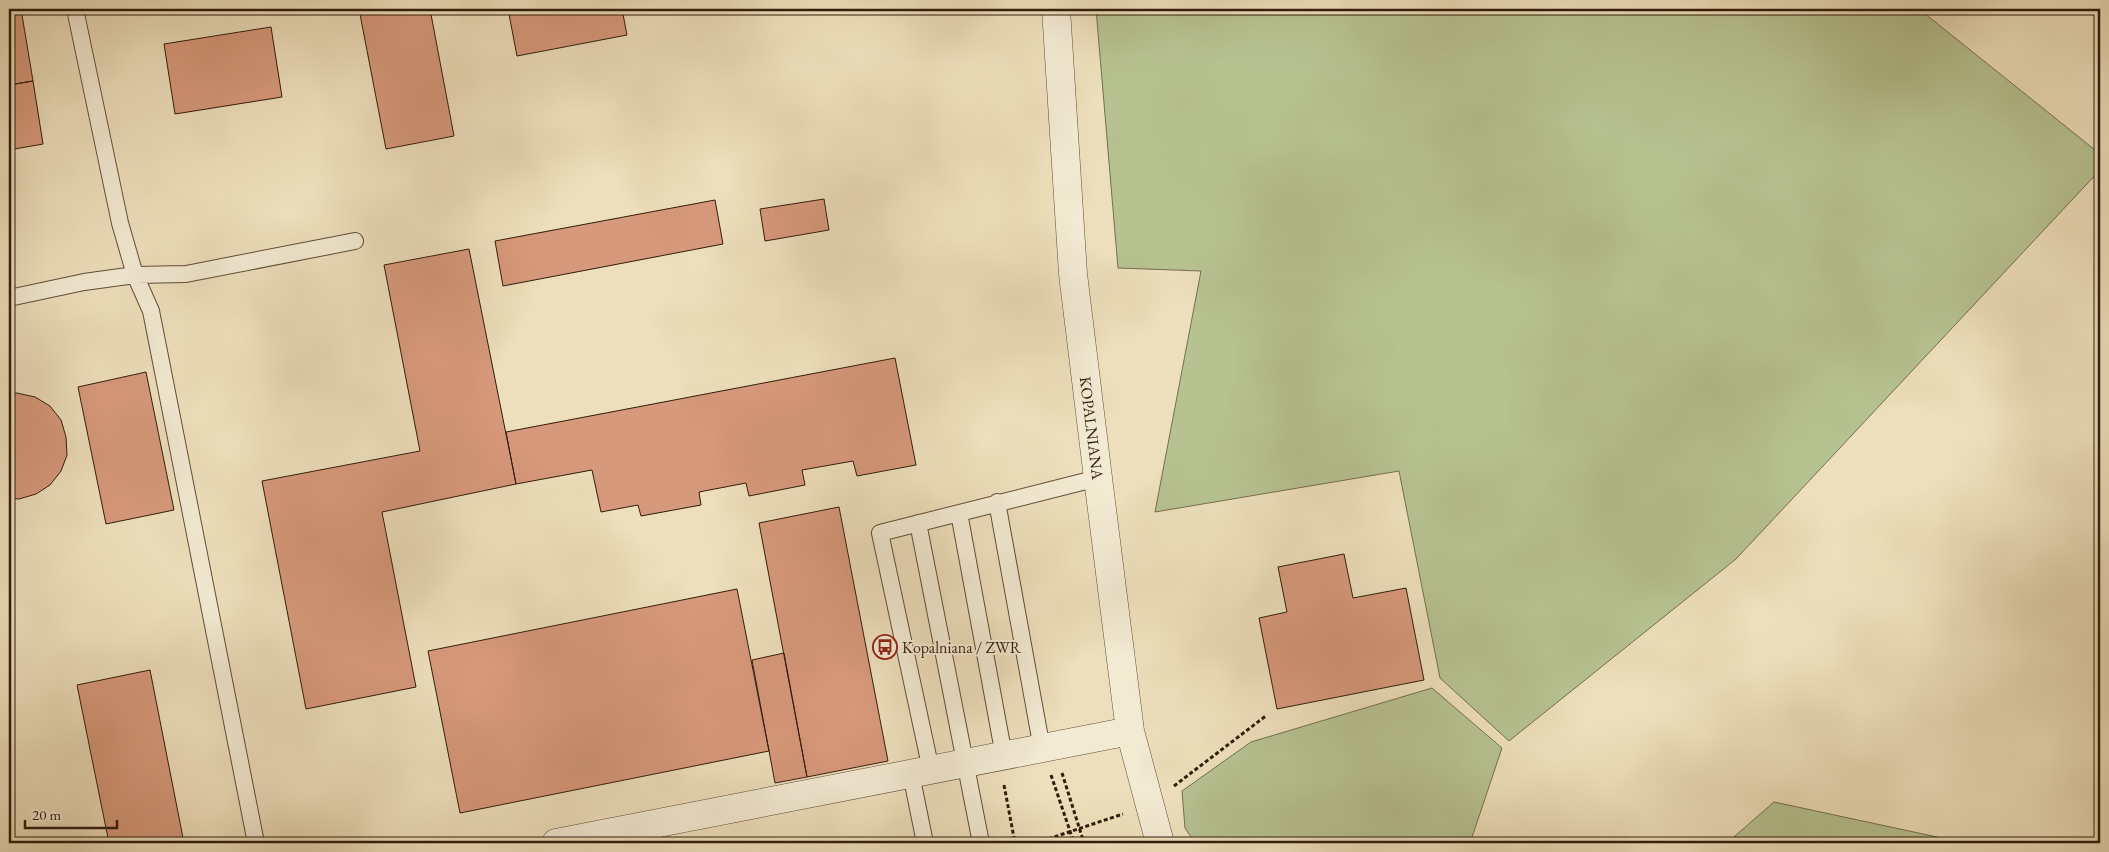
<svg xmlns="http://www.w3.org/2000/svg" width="2109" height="852" font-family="'EB Garamond',serif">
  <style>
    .green { fill: #b7c291; stroke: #746f4e }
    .building { fill: #d7997b; stroke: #311c0c }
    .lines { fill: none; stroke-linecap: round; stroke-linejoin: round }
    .service-casing { stroke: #604d38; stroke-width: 18 }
    .minor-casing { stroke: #604d38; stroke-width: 29 }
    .path { stroke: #311c0c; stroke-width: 3; stroke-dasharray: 4 2.5; stroke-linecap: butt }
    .service { stroke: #f3ead3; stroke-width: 16 }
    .minor { stroke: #f3ead3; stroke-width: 28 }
    .labels { text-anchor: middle; stroke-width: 4; stroke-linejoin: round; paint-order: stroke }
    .street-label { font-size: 16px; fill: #311c0c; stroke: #f3ead3 }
    .poi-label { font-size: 16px; fill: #311c0c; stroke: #f3ead3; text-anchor: start }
  </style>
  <rect width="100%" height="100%" fill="#eddfbb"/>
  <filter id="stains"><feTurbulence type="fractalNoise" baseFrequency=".004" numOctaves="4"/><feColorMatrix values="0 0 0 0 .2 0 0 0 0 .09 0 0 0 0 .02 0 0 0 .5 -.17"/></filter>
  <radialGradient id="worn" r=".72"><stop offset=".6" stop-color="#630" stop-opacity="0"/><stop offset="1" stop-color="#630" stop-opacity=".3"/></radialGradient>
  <!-- green -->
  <path class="green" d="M1096,9H1919L2100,154V170L1736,559L1509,741L1440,678L1399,471L1155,512L1201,271L1118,268Z
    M1432,688L1502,748L1470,843H1195L1185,828L1182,791L1251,742Z
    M1774,802L1965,843H1727Z"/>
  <!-- building -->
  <path class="building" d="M9,9H21L33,81L9,85Z
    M359,9H430L454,136L386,149Z
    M508,9H622L627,35L517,56Z
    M271,27L282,97L175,114L164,44Z
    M33,81L43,144L9,150V85Z
    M824,199L829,230L765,241L760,209Z
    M715,200L723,244L503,286L495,241Z
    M469,249L516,484L382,512L416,687L306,709L262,481L420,451L384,265Z
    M895,358L916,465L857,476L853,461L802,470L805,485L749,496L746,483L699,492L701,505L641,516L638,505L601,512L592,470L516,484L506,432Z
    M146,372L174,510L106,524L78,387Z
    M17,393L35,397L50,406L61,420L66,437L67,455L61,471L50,485L36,494L19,499L9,498V394Z
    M839,507L888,761L807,777L759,523Z
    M1344,554L1353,598L1406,588L1424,680L1277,709L1259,618L1287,612L1278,567Z
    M737,589L769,751L460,813L428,651Z
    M784,653L807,777L775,783L752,660Z
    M150,670L184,843H109L77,685Z"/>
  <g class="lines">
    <defs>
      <path id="service" d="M75,9L120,223L135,275L151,311L256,843
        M9,298L84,282L135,275L186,274L355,241
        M997,502L1042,749
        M959,513L1004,756
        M918,523L981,843
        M931,770L880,533L1098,478
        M911,774L925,843"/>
      <path id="minor" d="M1056,9L1073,274L1098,478L1130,731L1160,843
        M556,843L1130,731"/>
    </defs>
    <!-- service casing -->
    <use href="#service" class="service-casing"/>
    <!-- minor casing -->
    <use href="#minor" class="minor-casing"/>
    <!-- path -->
    <path class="path" d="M1062,773L1084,843
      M1051,775L1074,843
      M1004,785L1015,843
      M1174,786L1267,715
      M1036,843L1123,814"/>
    <!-- service -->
    <use href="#service" class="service"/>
    <!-- minor -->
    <use href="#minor" class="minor"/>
  </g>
  <!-- icons -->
  <defs>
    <symbol id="bus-ring" viewBox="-11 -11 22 22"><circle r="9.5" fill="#f3ead3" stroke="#8f2418" stroke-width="1.5"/><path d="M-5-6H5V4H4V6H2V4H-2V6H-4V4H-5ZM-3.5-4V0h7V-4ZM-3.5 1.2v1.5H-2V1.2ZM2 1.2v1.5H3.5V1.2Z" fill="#8f2418"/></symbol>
  </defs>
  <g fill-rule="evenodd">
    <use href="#bus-ring" x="871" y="633" width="28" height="28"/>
  </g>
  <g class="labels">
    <!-- street labels -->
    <g class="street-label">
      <text transform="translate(1092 428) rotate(83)" y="6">KOPALNIANA</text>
    </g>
    <!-- poi labels -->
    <g class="poi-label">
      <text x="902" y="653">Kopalniana / ZWR</text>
    </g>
  </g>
  <!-- margin -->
  <rect width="2109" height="852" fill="none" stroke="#eddfbb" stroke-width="30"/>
  <rect x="10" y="10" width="2089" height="832" fill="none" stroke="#311c0c" stroke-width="2.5"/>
  <rect x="15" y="15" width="2079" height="822" fill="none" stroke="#311c0c"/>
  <!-- scale -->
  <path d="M25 820v8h92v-8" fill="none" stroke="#311c0c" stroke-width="2.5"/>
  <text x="32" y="820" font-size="15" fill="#311c0c" stroke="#f3ead3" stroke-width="4" paint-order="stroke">20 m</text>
  <rect width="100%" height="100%" filter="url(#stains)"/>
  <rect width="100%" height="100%" fill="url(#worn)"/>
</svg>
